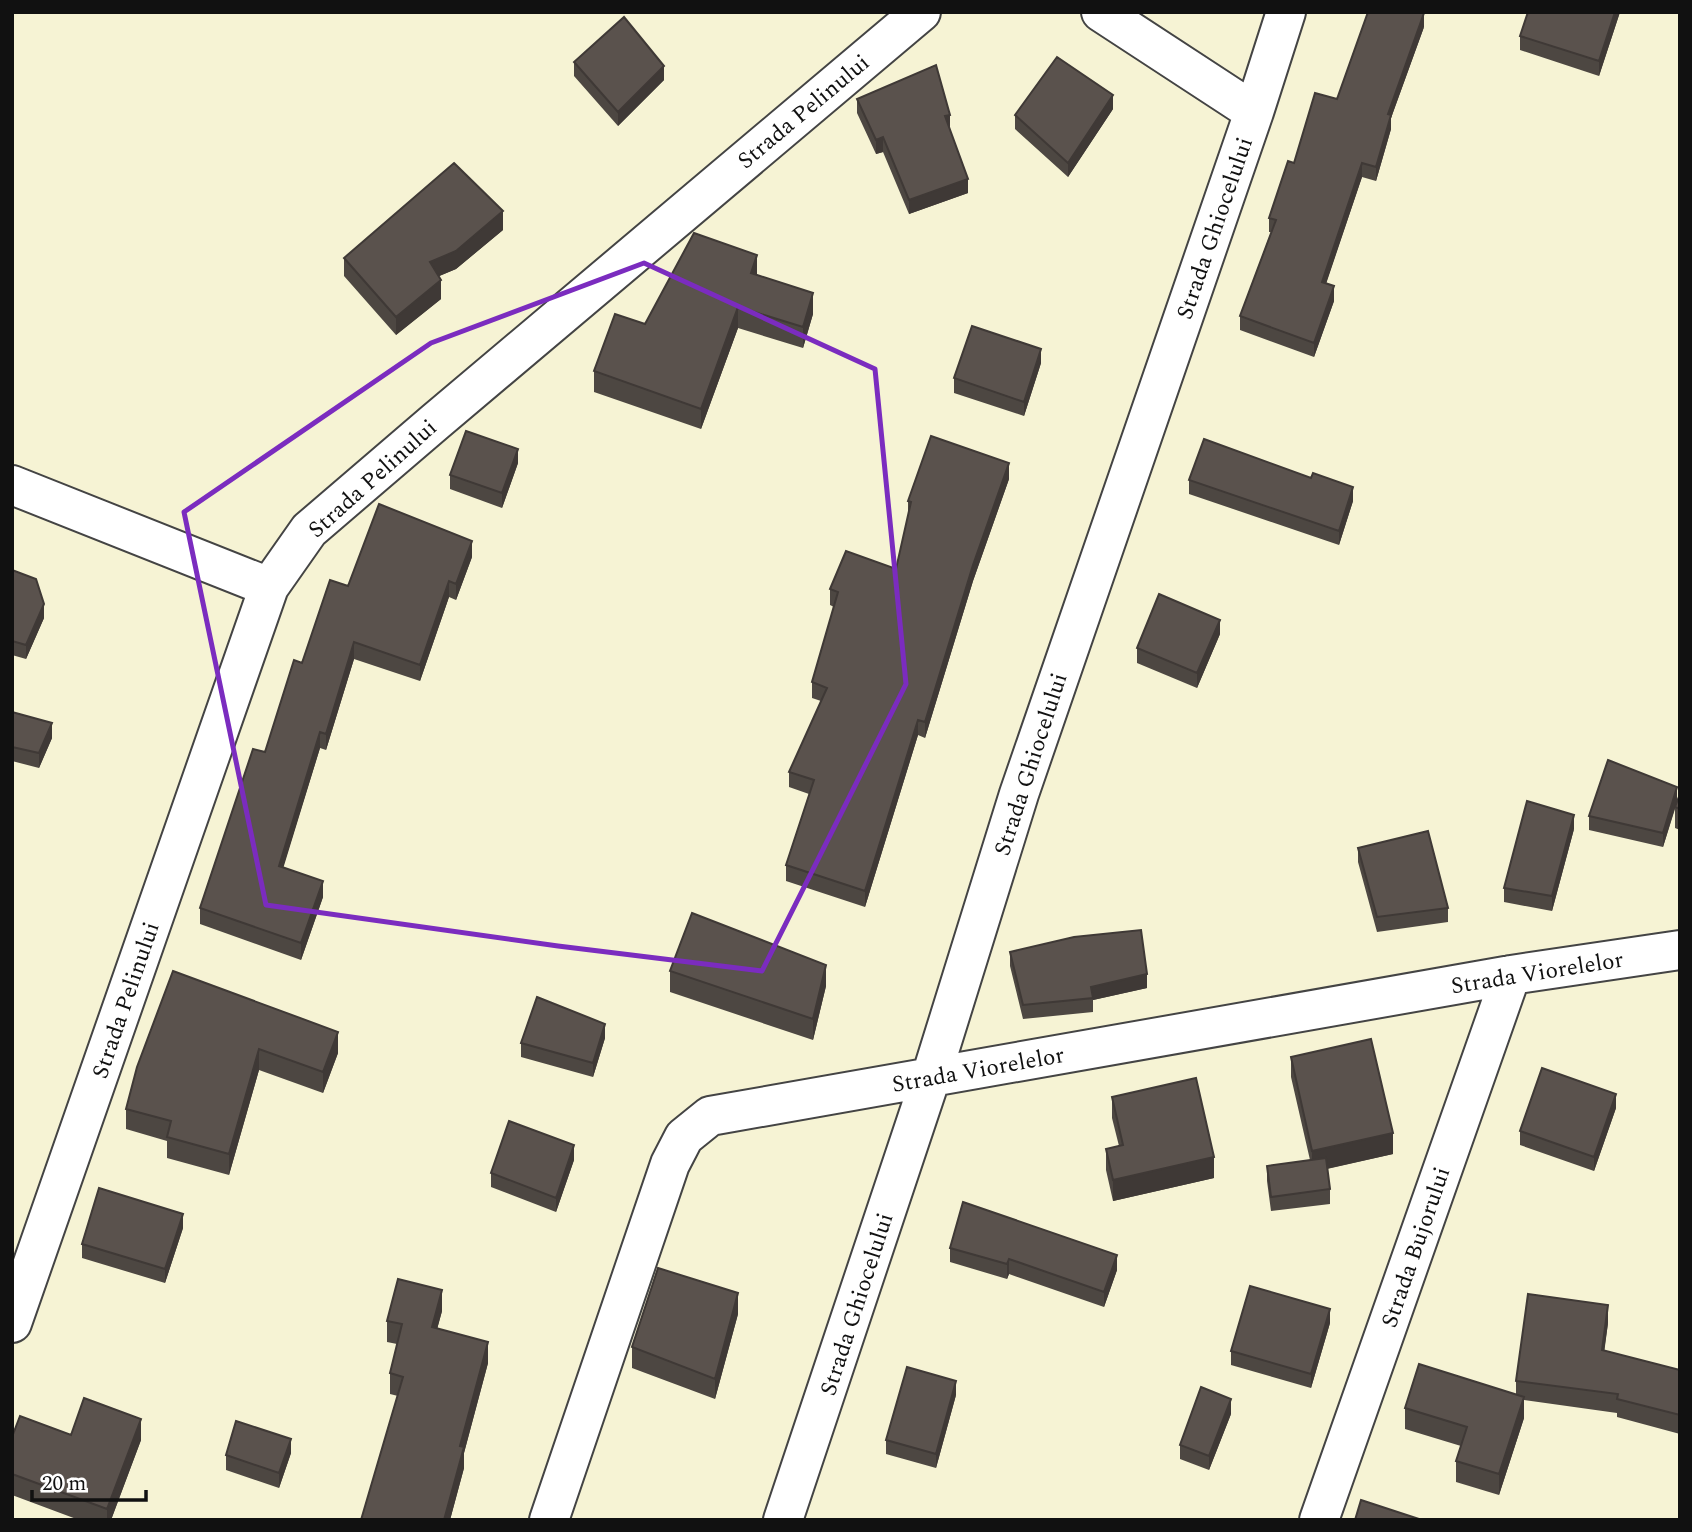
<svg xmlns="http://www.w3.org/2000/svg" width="1692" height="1532" font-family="Spectral,serif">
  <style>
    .farmland { fill: #f6f3d4 }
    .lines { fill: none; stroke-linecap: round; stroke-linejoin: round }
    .minor-casing { stroke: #444; stroke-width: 42 }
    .minor { stroke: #fff; stroke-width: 38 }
    .wall { fill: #4d4742 }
    .shaded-wall { fill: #3f3936 }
    .building { fill: #5a524d; stroke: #3f3936; stroke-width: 2 }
    .marked { fill: none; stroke: #7b2cbf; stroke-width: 5; stroke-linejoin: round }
    .labels { text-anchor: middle; stroke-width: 7; stroke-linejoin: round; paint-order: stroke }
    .street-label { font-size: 23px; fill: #111; stroke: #fff }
  </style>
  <rect width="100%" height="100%" fill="#fffdf5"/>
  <!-- farmland -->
  <path class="farmland" d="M12,12H1680V1520H12Z"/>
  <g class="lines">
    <defs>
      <path id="minor" d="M1101,12L1254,112
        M12,485L269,587
        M12,1323L269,587L309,530L435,422L921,12
        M549,1520L670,1164L684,1137L710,1116L1511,975L1680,950
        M783,1520L931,1077L1019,794L1254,112L1286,12
        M1319,1520L1511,975"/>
    </defs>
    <!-- minor casing -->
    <use href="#minor" class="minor-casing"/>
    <!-- minor -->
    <use href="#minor" class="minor"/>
  </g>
  <!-- wall -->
  <path class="wall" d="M1620,12L1599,76L1520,50V36Z
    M1424,27L1391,118V129L1376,181L1362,177L1326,283L1334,301L1314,357L1240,330V316L1271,232H1269V218L1294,163L1337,99Z
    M574,62L664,80L618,126L574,76Z
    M857,99L968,193L909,214L883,152L876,154L857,113Z
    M1113,109L1068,177L1015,129V115Z
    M503,230L456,269L439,276L441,299L396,335L344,276V258Z
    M757,275L813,314L803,348L738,328L701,429L594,392V371L645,324Z
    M1041,363L1024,416L954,393V378Z
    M518,463L502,508L450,489V475Z
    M1009,479L973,581L925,738L918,735L865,907L786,881V865L809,794L789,787V772L821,701L812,698V682L834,607L830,605V589L896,569L908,517V501Z
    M1189,480L1353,501L1339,545L1189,494Z
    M472,557L456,600L449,597L420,681L354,659L326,750L320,748L283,867L323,897L301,960L200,924V908L302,663L348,586Z
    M12,570L44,618L26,659L12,655Z
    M1220,634L1197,688L1137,663V648Z
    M12,712L52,738L39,768L12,761Z
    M1680,794V830L1675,828V809L1663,847L1589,830V816L1677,800Z
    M1574,829L1552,911L1504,902V888Z
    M1358,848L1448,908V922L1377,932L1358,862Z
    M1010,952L1147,988L1093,1000V1012L1023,1019L1010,966Z
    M173,971L338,1053L323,1093L259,1070L229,1175L167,1158V1141L126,1129V1109Z
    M670,971L826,986L813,1040L670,992Z
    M605,1038L593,1077L521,1057V1043Z
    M1291,1057L1393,1154L1327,1169L1330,1189V1204L1271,1211L1267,1181V1166L1310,1160L1291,1077Z
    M1112,1097L1214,1178L1113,1201L1106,1170V1149L1119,1146L1112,1118Z
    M1616,1108L1594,1171L1520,1145V1131Z
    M574,1160L556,1212L491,1187V1173Z
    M183,1228L165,1283L82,1258V1244Z
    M950,1248L1117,1270L1104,1307L1009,1274L1007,1279L950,1262Z
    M442,1311L437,1329L488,1363L464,1453V1468L450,1520H361L398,1396L390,1394V1373L397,1344L387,1342V1321Z
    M738,1314L715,1399L632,1368V1347Z
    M1330,1323L1311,1388L1231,1365V1351Z
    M1608,1323L1604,1351L1680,1370V1434L1617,1417V1413L1524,1400V1418L1499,1495L1456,1482V1461L1461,1446L1405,1429V1408L1516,1395V1381Z
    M956,1395L936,1468L886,1454V1440Z
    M1231,1414L1209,1470L1180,1459V1445Z
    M71,1435L141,1440L111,1520H79L12,1495V1437Z
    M291,1453L279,1488L226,1470V1455Z"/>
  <!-- shaded-wall -->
  <path class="shaded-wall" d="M1615,12H1620L1599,76V61Z
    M1424,13V27L1391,118V129L1376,181V167L1388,114Z
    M664,66V80L618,126V112Z
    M1113,95V109L1068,177V163Z
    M950,115V129L945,116Z
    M883,137V152L876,154V140Z
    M1362,163V177L1322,296V282Z
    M968,179V193L909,214V200Z
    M503,211V230L456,269L430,280V262Z
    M757,255V276L751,273Z
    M441,280V299L396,335V317Z
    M1334,286V301L1314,357V343Z
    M813,293V314L803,348V327Z
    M738,307V328L701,429V409Z
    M1041,349V363L1024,416V402Z
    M518,449V463L502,508V493Z
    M1009,463V479L973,581L925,738V722L973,565Z
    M1353,487V501L1339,545V531Z
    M472,541V557L456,600V584Z
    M449,581V597L420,681V665Z
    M44,604V618L26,659V645Z
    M1220,620V634L1197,688V673Z
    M354,642V659L326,750V734Z
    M918,720V735L865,907V891Z
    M52,723V738L39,768V753Z
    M320,732V748L279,882V866Z
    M1677,787V801L1663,847V833Z
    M1574,815V829L1552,911V896Z
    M323,881V897L301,960V943Z
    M826,965V986L813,1040V1019Z
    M1147,974V988L1093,1000L1091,987Z
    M605,1024V1038L593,1077V1063Z
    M338,1032V1053L323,1093V1072Z
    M259,1049V1070L229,1175V1154Z
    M1616,1094V1108L1594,1171V1157Z
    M1393,1133V1154L1312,1172V1151Z
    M574,1145V1160L556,1212V1198Z
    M1214,1157V1178L1113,1201V1180Z
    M183,1214V1228L165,1283V1269Z
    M1117,1255V1270L1104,1307V1292Z
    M1009,1259V1274L1007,1279V1264Z
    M442,1290V1311L432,1348V1327Z
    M738,1293V1314L715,1399V1379Z
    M1608,1305V1323L1602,1369V1350Z
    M1330,1309V1323L1311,1388V1374Z
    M488,1342V1363L464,1453V1468L450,1520H444L460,1446Z
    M956,1381V1395L936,1468V1454Z
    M1524,1397V1418L1499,1495V1474Z
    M1231,1399V1414L1209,1470V1456Z
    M141,1419V1440L111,1520H107V1509Z
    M291,1439V1453L279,1488V1473Z"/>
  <!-- building -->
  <path class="building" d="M1368,12L1424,13L1388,114L1391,115L1376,167L1362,163L1322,282L1334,286L1314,343L1240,316L1276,220L1269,218L1288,161L1294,163L1315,93L1337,99Z
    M1528,12H1615L1599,61L1520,36Z
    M624,17L664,66L618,112L574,62Z
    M1057,57L1113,95L1068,163L1015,115Z
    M936,65L950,115L945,116L968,179L909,200L883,137L876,140L857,99Z
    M454,163L503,211L456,251L430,262L441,280L396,317L344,258Z
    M694,233L757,255L751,273L813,293L803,327L738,307L701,409L594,371L615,314L645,324Z
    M972,326L1041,349L1024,402L954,378Z
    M466,431L518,449L502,493L450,475Z
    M931,436L1009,463L973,565L925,722L918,720L865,891L786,865L814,780L789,772L827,688L812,682L838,592L830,589L846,551L896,569L911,502L908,501Z
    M1204,439L1311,478L1313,473L1353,487L1339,531L1189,480Z
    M379,504L472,541L456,584L449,581L420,665L354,642L326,734L320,732L279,866L323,881L301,943L200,908L253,749L265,752L294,660L302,663L330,580L348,586Z
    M12,570L36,579L44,604L26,645L12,641Z
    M1159,594L1220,620L1197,673L1137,648Z
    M12,712L52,723L39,753L12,747Z
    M1608,760L1677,787L1663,833L1589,816Z
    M1680,794V809L1675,807Z
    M1527,801L1574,815L1552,896L1504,888Z
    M1428,831L1448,908L1377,917L1358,848Z
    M692,913L826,965L813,1019L670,971Z
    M1141,930L1147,974L1091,987L1093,998L1023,1005L1010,952L1074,937Z
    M173,971L338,1032L323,1072L259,1049L229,1154L167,1137L171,1121L126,1109L137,1067Z
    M537,997L605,1024L593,1063L521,1043Z
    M1371,1039L1393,1133L1312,1151L1291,1057Z
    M1542,1068L1616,1094L1594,1157L1520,1131Z
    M1196,1078L1214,1157L1113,1180L1106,1149L1123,1145L1112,1097Z
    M509,1121L574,1145L556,1198L491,1173Z
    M1326,1158L1330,1189L1271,1197L1267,1166Z
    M99,1188L183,1214L165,1269L82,1244Z
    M963,1202L1117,1255L1104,1292L1009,1259L1007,1264L950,1248Z
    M658,1268L738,1293L715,1379L632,1347Z
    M398,1279L442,1290L432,1327L488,1342L460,1446L464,1447L444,1520H361L403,1377L390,1373L402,1324L387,1321Z
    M1250,1286L1330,1309L1311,1374L1231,1351Z
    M1528,1294L1608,1305L1602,1350L1680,1370V1415L1617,1399L1618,1394L1516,1381Z
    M1419,1364L1524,1397L1499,1474L1456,1461L1467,1427L1405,1408Z
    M907,1367L956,1381L936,1454L886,1440Z
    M1201,1387L1231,1399L1209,1456L1180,1445Z
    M84,1398L141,1419L107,1509L12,1474V1437L20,1416L71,1435Z
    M236,1421L291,1439L279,1473L226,1455Z
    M1361,1500L1422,1520H1355Z"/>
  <!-- marked area -->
  <path class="marked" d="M644,263L875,369L906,684L762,971L558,946L266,905L184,512L431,343Z"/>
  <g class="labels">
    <!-- street labels -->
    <g class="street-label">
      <text transform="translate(803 111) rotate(-40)" y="8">Strada Pelinului</text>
      <text transform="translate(1214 228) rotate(-71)" y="8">Strada Ghiocelului</text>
      <text transform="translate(372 478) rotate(-42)" y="8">Strada Pelinului</text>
      <text transform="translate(1030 764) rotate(-72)" y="8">Strada Ghiocelului</text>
      <text transform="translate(1537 972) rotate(-9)" y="8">Strada Viorelelor</text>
      <text transform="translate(125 1000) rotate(-71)" y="8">Strada Pelinului</text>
      <text transform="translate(978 1069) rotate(-10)" y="8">Strada Viorelelor</text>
      <text transform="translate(1415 1247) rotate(-71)" y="8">Strada Bujorului</text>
      <text transform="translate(856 1304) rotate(-72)" y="8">Strada Ghiocelului</text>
    </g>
  </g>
  <!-- border -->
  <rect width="1692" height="1532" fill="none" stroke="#111111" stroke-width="28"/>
  <!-- scale -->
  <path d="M32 1490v10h114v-10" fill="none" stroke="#111111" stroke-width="3.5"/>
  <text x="42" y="1490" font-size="21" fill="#111111" stroke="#ffffff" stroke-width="5" paint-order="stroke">20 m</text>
</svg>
